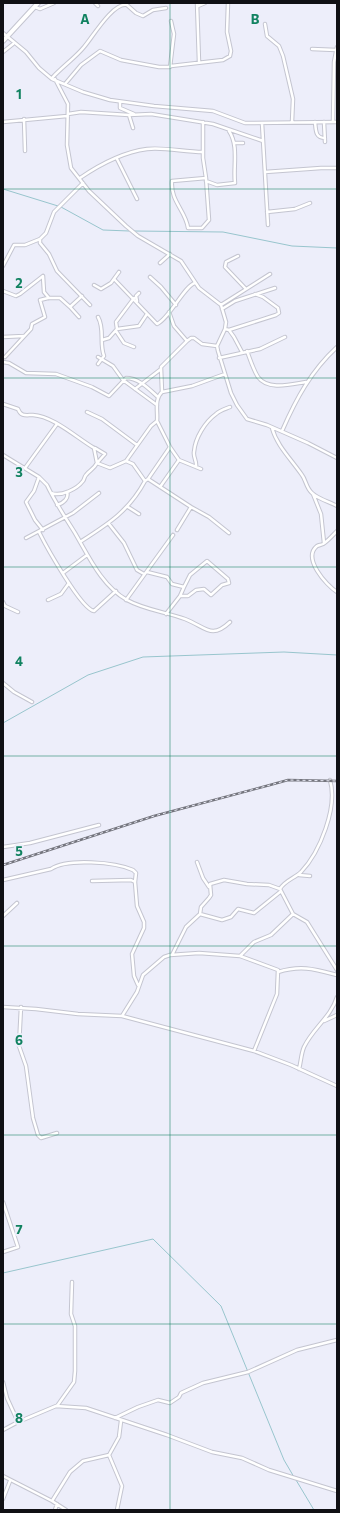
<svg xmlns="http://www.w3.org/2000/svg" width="340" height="1513" font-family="Commissioner,sans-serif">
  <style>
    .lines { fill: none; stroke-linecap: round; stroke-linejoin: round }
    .stream { stroke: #98c5cd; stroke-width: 1 }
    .minor-casing { stroke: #c4c5d0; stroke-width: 4.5 }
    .primary-casing { stroke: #c4c5d0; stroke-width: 6 }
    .minor { stroke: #fff; stroke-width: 2.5 }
    .primary { stroke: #fff; stroke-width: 4 }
    .rail-casing { stroke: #74757d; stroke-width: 2.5 }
    .rail { stroke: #edeefa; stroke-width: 1; stroke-dasharray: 3; stroke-linecap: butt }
    .grid { fill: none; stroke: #118260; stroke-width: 1; stroke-opacity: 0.55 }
    .grid-label { font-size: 13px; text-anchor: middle; font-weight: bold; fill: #118260; stroke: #edeefa; stroke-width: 4; stroke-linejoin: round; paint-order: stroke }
  </style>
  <rect width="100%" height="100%" fill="#edeefa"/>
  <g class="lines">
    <!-- stream -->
    <path class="stream" d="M3,189L58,206
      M61,207L103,230L129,231
      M133,231L223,232L292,246L337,248
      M3,723L88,675L143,657L284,652L337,655
      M3,1273L153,1239L221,1306L284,1460L294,1477
      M296,1480L314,1510"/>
    <defs>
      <path id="minor" d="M95,3L98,6
        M197,3L199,62
        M198,6L205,3
        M35,7L40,9L54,3
        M265,24L267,36L279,46L283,56L293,99L292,122
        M3,33L26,52L39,68L52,79L83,92L110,100L154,106L213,111L245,123L337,122
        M312,49L336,50
        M3,52L13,44
        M171,66L223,60L230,56L231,51L227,32L228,3
        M52,78C62,67 75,58 84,47C92,38 113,2 127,5L136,13L143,16L153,10L166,8
        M55,79L68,104L67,145L71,168L89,191L126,226L138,236L181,261L199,288L221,305L226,322L225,329L217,346L218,351L231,393L237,405L247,419L267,425L308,443L337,458
        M65,84L81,65L100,51L121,60L159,67H170L174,34L171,21
        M120,102V108L134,114
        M68,114L81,112L129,115L151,114L213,124L263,141
        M129,115L133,128
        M24,119L25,151
        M3,122L67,116
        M203,122V158L206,178L209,220L202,228H188C186,211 170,201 172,181L206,178
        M315,122C316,130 315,138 325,138
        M324,122L325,142
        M333,122L334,62L337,47
        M262,123L268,225
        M235,143H243
        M117,159L137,199
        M265,172L321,168H337
        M80,178C99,165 124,152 147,149C165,147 184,152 203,152
        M206,181L217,185L235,183C233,166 239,146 229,131
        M267,212L295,209L310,203
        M40,239L46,233L54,212L83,183
        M238,256L226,262L225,267L246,289
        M160,263L170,254
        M3,266L14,245H25L40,239V243L49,254L57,271L90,305
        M150,277L161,287L176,305
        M114,279L157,324C169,319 185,285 195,283
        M94,285L101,289L111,283L119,272
        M3,291L16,296L20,294L43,276L44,292L49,298
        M137,301L136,296L139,293
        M221,305L270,274
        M70,307L79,317
        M222,309L235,301L275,288
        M169,312L174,326L187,341
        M98,317C105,329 99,343 104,356L98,364
        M117,329L139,326L147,314
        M225,329L229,330L276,315L279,313L278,308L263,297L255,294
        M229,330L234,337L242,352
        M116,331L124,343L134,347
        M3,337L24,336
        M102,340L109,338L117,329L116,322L134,298
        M247,351C250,359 253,369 258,377C268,391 292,384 306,382
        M5,357L31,329L32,324L45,317L40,300L48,298H60L70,307L82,296
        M98,357L113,366L123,380L157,405
        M219,358L260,349L285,337
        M3,362L9,363L26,373L56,374L92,387L109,396L126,378C139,378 149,389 158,397
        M135,389L161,369
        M162,392L161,367L187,341L191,338H194L202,344L217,346
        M3,404L18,409C21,417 26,415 33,415C53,416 77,438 94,448L97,463
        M87,412L102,419L137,445
        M272,428C277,446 291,459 302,475C306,480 306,488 312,493C318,499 330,502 337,506
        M282,431C296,399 311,371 337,347
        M95,448L105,454L97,463
        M3,455L39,477L47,485C55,502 65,517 75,533C89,557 102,586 127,600C145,610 166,612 185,619C206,627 211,640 230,622
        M179,460L201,469
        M126,461L133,464L145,481
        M196,467C197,461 193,457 194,452C195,438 205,422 216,414C220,410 225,409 230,407
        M25,468L57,424
        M39,477L34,491L26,502L35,520L43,530
        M148,479L191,507
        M160,487L179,460L170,447
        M51,493C61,497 77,489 83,481C85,478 84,477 86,475C90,470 94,469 97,463L110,468L126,461L151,426L157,421C158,412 154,399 162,392L192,386L225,374
        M313,494L321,514L324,543
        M57,505C64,503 69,498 67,492
        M128,507L139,514
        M109,524L124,543L137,570L144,574
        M177,530L191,507L209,517L229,533
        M337,531C333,535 328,541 323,544C321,545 319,545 317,546C302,558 326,585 337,592
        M39,532C46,546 81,609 94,611L116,591
        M26,538L73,513L99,493
        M80,542C108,524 129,511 145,481L148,479L170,447L157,421
        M147,572L167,577L172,584L184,587L190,575L207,561L228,579L229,583L222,585L211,595L204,589L196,590L188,596H180
        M63,573L87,555
        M48,600L61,594L69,583
        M126,600L173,535
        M3,602L5,606L18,612
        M166,614L180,596L184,587
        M3,683L14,692L32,702
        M330,780C338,807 320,852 301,872C295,878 284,881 280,889L293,914L307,922L337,970
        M3,847L30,843L99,825
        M197,862L203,878L209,887
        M299,875L310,876
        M3,880L51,869C67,858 115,862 133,870L136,873L135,882
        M92,881L131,880L135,882L137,906L144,922V928L132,954L134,976L138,985
        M200,914L222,920L231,917L238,909L254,913L280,892
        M3,916L17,903
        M172,955L186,927L200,914L201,907L209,898L211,895L210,884L224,880L247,884L269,885L280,889
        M240,956L278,970L277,994L254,1051
        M278,972C301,965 314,969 337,975
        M3,1007L36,1009L78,1014L122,1016L254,1051L291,1065L337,1086
        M21,1007L19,1046L26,1066L33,1118L38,1135L41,1138L57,1133
        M122,1016L137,992L143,975L164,957L170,955L199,953L240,956L254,942L271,935L293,914
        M324,1021L337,1015
        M299,1069C301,1062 301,1054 304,1047C313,1028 331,1017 337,997
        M3,1202L18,1247L3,1252
        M3,1382L7,1398L18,1422
        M57,1406L74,1382L75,1371V1326L71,1314L72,1282
        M115,1418L138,1407L158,1400L170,1403L179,1397L181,1393L203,1383L248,1372L297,1350L337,1340
        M3,1430L18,1422L56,1406L86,1408L167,1435L212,1452L242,1458L269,1470L337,1491
        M3,1476L52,1501L66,1510
        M3,1499L10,1481
        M52,1501L70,1472L83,1461L109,1455
        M55,1510L57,1504
        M117,1510L122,1486L109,1455L119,1437L121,1421"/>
      <path id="primary" d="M3,41L38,3"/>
    </defs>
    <!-- minor casing -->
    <use href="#minor" class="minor-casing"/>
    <!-- primary casing -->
    <use href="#primary" class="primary-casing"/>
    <!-- minor -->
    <use href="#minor" class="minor"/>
    <!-- primary -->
    <use href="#primary" class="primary"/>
    <defs>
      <path id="rail" d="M3,865L154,816L270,785L288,780L337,781"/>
    </defs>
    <!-- rail casing -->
    <use href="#rail" class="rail-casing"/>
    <!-- rail -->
    <use href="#rail" class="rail"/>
  </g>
  <!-- grid -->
  <path class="grid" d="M170,3V1510M3,189H337M3,378H337M3,567H337M3,756H337M3,946H337M3,1135H337M3,1324H337"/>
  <g class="grid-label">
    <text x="85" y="24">A</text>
    <text x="255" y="24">B</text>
    <text x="19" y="99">1</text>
    <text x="19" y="288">2</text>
    <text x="19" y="477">3</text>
    <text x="19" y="666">4</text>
    <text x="19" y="856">5</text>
    <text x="19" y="1045">6</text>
    <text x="19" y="1234">7</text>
    <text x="19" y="1423">8</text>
  </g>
  <!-- border -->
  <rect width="340" height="1513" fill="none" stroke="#101014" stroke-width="8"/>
</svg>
